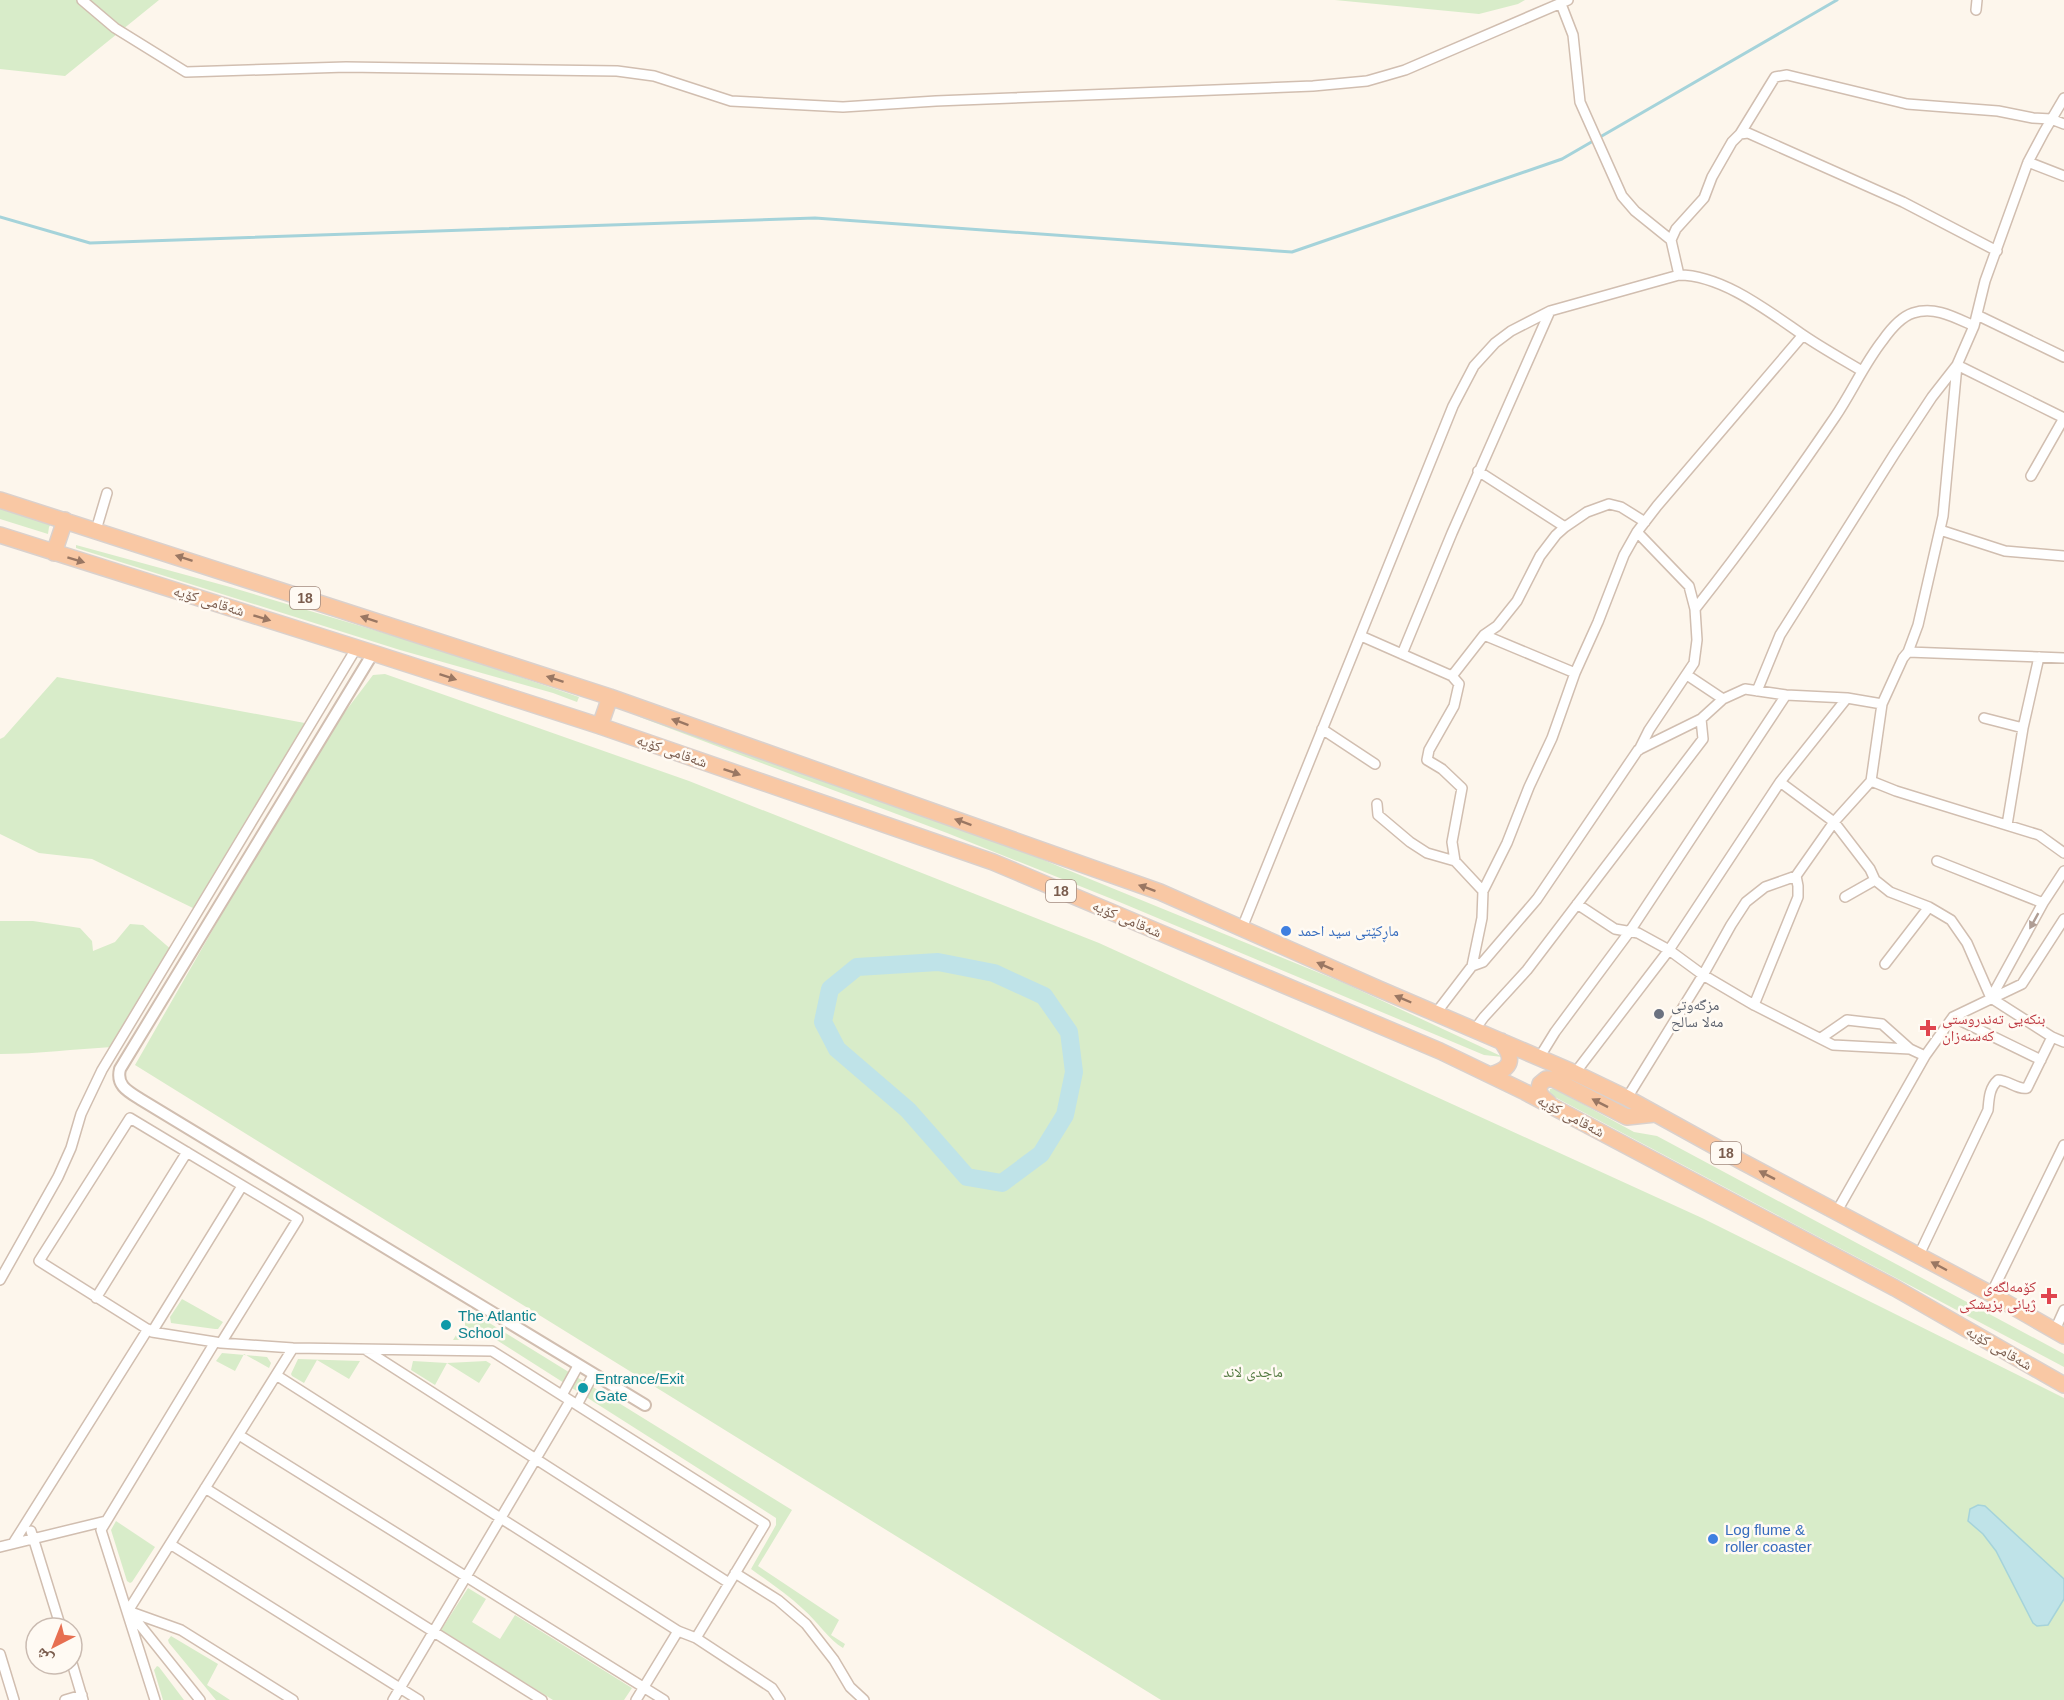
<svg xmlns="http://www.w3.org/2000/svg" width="2064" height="1700" font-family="Helvetica,'Noto Naskh Arabic',sans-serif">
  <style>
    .green { fill: #d8ecc9 }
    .water { fill: #bfe3e8; stroke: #a5d3da; stroke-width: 1.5 }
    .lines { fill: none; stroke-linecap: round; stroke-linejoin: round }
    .stream { stroke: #a5d3da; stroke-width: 3 }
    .river { stroke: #bfe3e8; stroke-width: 18 }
    .minor-casing { stroke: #d1beb0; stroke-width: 12 }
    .tertiary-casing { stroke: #d1beb0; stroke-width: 14 }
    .trunk-casing { stroke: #dad1cd; stroke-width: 18 }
    .minor { stroke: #fff; stroke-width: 9 }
    .tertiary { stroke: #fff; stroke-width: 10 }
    .trunk { stroke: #f9c8a4; stroke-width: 15 }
    .oneway { fill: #9a7763 }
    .oneway2 { fill: #af9d94 }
    .shop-dot { fill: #3f7fe0; stroke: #fffaf3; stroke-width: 2 }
    .worship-dot { fill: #6b7280; stroke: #fffaf3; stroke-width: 2 }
    .health-dot { fill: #e0444e; stroke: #fffaf3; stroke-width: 2 }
    .culture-dot { fill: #0f9aa8; stroke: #fffaf3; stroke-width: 2 }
    .labels { text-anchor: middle; stroke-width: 5; stroke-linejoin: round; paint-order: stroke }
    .shield { fill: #fffaf3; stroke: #a28b7f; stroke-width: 1.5 }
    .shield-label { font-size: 14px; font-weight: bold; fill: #7a5c4d }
    .street-label { font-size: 15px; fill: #7a5c4d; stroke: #fffaf3 }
    .shop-label { font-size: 15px; fill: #366cbe; stroke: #fffaf3; text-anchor: start }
    .worship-label { font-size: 15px; fill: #5b616d; stroke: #fffaf3; text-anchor: start }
    .health-label { font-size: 15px; fill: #be3a42; stroke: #fffaf3; text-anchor: start }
    .culture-label { font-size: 15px; fill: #0d838f; stroke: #fffaf3; text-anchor: start }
    .park-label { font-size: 15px; fill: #537a41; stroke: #fffaf3 }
  </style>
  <rect width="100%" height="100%" fill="#fdf6ec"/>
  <!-- green -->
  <path class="green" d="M0,0H159L65,76L0,69Z
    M1335,0H1525L1518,4L1479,14Z
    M0,506L53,521L49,527L48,534L0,519Z
    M76,545L230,587L431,647L579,697L577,702L553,693L400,650L76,548Z
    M385,674L689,781L1099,943L1702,1218L2064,1398V1700H1161L135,1065L316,750L373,675Z
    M57,677L310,724L195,909L92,859L39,853L0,834V739L4,737Z
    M637,716L785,758L926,810L1058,866L1344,983L1503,1057L1484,1055L1117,901L947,833Z
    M0,921H33L80,928L92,941L93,951L115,942L130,924L143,925L173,951L112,1047C75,1049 38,1054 0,1054Z
    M1550,1089H1555L1634,1132L1657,1136L2064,1354V1367L1549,1094Z
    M182,1299L223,1322L218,1329H215L171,1323L170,1317Z
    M465,1314H475L792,1510L758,1566L839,1620L831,1635L845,1644L843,1648C830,1641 816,1620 803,1609C787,1594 769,1582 751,1569L776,1525V1518L495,1339L453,1340L458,1332L459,1335H465Z
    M222,1353L267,1357L271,1363L269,1368L244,1354L235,1371L216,1361Z
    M298,1359L360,1361L349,1379L317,1360L304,1383L292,1376L291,1374Z
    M413,1361L447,1363L486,1361L491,1364L479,1383L447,1363L435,1385L411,1370Z
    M116,1521L155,1547L132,1582L130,1583L127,1581L111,1530Z
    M468,1588L486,1599L472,1622L500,1639L515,1615L632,1688L624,1700H553L441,1630Z
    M171,1636L218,1664L207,1685L230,1700H216L169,1643L168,1640Z
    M157,1666L159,1667L184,1700H163L154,1670Z"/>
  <!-- water -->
  <path class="water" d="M1978,1505L1985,1506L2064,1579V1599L2048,1625L2037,1626L2033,1623L1996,1551L1983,1534L1968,1521L1970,1509Z"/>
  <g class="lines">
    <!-- stream -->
    <path class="stream" d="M0,217L90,243L815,218L1292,252L1562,159L1837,0"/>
    <!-- river -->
    <path class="river" d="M938,962L994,973L1044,996L1069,1032L1074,1072L1065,1115L1041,1154L1002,1183L967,1177L908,1110L837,1049L823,1022L830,989L857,967Z"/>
    <defs>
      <path id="minor" d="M82,0L115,28L186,72L346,67L617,71L654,76L731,101L843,107L936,101L1313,86L1367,81L1405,70L1568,0
        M1561,4L1573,35L1580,102L1622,196L1635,211L1671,240
        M1976,10L1977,0
        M1740,134L1775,77L1787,75L1907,104L1998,111L2033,118L2051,119L2064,124
        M2028,162L2064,176
        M1679,275L1671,240L1676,229L1704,198L1712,177L1732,142L1740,134L1748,133L1903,202L1997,251
        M1977,315L2064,357
        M1478,471L1565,527
        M2031,476L2064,418
        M96,530L107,493
        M1940,530L2005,551L2064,556
        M1637,532L1689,586L1695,609L1697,640L1694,663L1649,730L1639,750
        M1695,609C1744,547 1790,483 1835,417C1852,392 1864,364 1883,340C1890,330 1901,317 1913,313C1935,306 1954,317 1974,326
        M1484,635L1575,673
        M1361,636L1452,676
        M1908,652L2064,658
        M1402,654L1452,533L1550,311
        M1687,675L1723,699
        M1757,691L1780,635L1895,453L1932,397L1957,365L2064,418
        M1984,718L2023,728
        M1322,729L1375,764
        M1871,781L1896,791L2039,835L2064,853
        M1780,782L1834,822L1870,869L1875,880
        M1377,804L1378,815L1410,842L1427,853L1455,861L1483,891
        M2007,825L2023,728L2039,657
        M1455,861L1452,842L1462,788L1442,769L1427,760L1429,750L1454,706L1459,684L1452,676L1484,635L1497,626L1517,601L1540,556L1556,535L1565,527L1587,512L1609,504L1621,507L1645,522
        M1937,861L2043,903
        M1845,897L1875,880L1890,892L1929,907L1951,920L1967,943L1991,998L2052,1037L2064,1042
        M1577,904L1615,929L1638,933L1669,950L1703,975L1754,1005
        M1242,928L1453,406L1474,366L1495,343L1511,331L1550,311L1679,275C1722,275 1768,311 1803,335C1822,348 1842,359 1862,371
        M1885,964L1929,907
        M1472,966L1482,918L1483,891L1507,843L1529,787L1552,738L1575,673L1598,622L1624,555L1637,532L1657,506L1803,335
        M1991,998L2043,903L2064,871
        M1436,1013L1472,966L1483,962L1537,899L1638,750L1701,719L1723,699L1745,689L1786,695L1847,698L1882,704
        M1953,1017L2041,1060
        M1475,1029L1484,1017L1527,970L1703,739L1701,719
        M1821,1038L1847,1020L1882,1024L1910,1049
        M1925,1056L1910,1049L1833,1045L1754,1005L1798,897V886L1796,876L1834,822L1871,781L1882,704L1903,658L1908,652L1918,625L1943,516L1957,365L1974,326L1985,281L2028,162L2044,132L2064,98
        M1539,1058L1555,1032L1630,931L1786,695
        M1575,1073L1669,950L1780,782L1847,698
        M1627,1098L1703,975L1731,925L1746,902L1765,887L1796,876
        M1837,1211L1925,1056L1953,1017L2022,984L2064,919
        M1919,1255L1988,1110C1989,1099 1989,1088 1998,1080C2008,1080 2017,1090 2027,1088L2052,1037
        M0,1280L58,1177L71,1148L81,1114L102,1070L357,647
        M1991,1294L2064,1145
        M96,1298L187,1152
        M2055,1330L2064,1310
        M152,1332L242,1186
        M221,1343L298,1219L130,1118L39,1261L152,1332L215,1342L221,1343L293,1348L492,1351L765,1524L696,1638
        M366,1350L729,1583
        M276,1375L678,1631L696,1638L772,1688L780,1700
        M562,1395L578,1366
        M577,1405L593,1375
        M239,1435L664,1700
        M205,1488L542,1700
        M31,1531L61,1628
        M14,1542L148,1329
        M170,1544L419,1700
        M0,1547L106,1521
        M735,1573L778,1600L806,1624L834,1660L850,1687L864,1700
        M128,1611L293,1348
        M128,1611L181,1630L293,1700
        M132,1615L200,1700
        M0,1654L14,1700
        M72,1663L83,1700
        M65,1700L82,1695
        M155,1700L101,1530L215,1342
        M393,1700L570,1401
        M636,1700L678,1631"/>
      <path id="tertiary" d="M373,653L120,1069C116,1085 127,1091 140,1099L645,1405"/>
      <path id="trunk" d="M0,500L610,697L1160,892L1379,989L1575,1073L1627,1098L1741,1161L1991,1294L2064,1336
        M0,535L373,653L600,726L993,862L1440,1051L1525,1092L1895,1288L2064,1385
        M54,553L65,520
        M600,726L610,697
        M1490,1075C1512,1069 1515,1059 1501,1041
        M1549,1103C1542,1097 1537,1093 1540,1084L1546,1079H1553L1627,1117L1655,1114"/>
    </defs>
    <!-- minor casing -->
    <use href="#minor" class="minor-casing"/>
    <!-- tertiary casing -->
    <use href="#tertiary" class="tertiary-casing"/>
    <!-- trunk casing -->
    <use href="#trunk" class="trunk-casing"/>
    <!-- minor -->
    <use href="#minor" class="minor"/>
    <!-- tertiary -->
    <use href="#tertiary" class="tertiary"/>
    <!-- trunk -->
    <use href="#trunk" class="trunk"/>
  </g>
  <!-- one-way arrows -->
  <defs><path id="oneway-solid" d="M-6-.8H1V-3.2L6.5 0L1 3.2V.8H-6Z" transform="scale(1.5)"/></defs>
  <g class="oneway">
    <use href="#oneway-solid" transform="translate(184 558) rotate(-162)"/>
    <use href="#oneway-solid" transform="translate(76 560) rotate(17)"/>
    <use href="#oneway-solid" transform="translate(262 618) rotate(17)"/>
    <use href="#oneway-solid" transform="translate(369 619) rotate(-162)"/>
    <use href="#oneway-solid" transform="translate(448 677) rotate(18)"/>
    <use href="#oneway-solid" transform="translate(555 679) rotate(-162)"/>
    <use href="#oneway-solid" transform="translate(680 722) rotate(-160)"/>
    <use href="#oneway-solid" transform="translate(732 772) rotate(19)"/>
    <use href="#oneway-solid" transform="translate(963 822) rotate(-160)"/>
    <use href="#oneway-solid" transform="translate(1147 888) rotate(-160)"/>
    <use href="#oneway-solid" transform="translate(1325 966) rotate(-156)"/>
    <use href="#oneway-solid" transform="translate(1403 999) rotate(-157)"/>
    <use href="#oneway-solid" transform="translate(1600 1103) rotate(-153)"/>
    <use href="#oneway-solid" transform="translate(1767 1175) rotate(-153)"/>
    <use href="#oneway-solid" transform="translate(1939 1266) rotate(-152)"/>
  </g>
  <use class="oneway2" href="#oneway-solid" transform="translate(2034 921) rotate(119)"/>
  <!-- markers -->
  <g class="shop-dot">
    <circle cx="1286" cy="931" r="6"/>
    <circle cx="1713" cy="1539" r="6"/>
  </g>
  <circle class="worship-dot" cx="1659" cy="1014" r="6"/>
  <g class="health-dot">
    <path d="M1925 1019h6v6h6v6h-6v6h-6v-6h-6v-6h6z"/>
    <path d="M2046 1287h6v6h6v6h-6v6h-6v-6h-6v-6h6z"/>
  </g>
  <g class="culture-dot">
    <circle cx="446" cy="1325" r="6"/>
    <circle cx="583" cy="1388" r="6"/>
  </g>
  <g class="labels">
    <!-- shield labels -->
    <g class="shield">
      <rect x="290" y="587" width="30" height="22" rx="4.5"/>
      <rect x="1046" y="880" width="30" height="22" rx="4.5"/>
      <rect x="1711" y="1142" width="30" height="22" rx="4.5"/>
    </g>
    <g class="shield-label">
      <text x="305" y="603">18</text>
      <text x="1061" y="896">18</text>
      <text x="1726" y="1158">18</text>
    </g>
    <!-- street labels -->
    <g class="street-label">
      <text transform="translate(209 601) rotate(17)" y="5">شەقامی کۆیە</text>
      <text transform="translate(672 751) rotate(19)" y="5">شەقامی کۆیە</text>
      <text transform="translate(1127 919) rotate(23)" y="5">شەقامی کۆیە</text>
      <text transform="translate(1571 1116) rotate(28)" y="5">شەقامی کۆیە</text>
      <text transform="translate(1999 1348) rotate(30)" y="5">شەقامی کۆیە</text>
    </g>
    <!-- shop labels -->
    <g class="shop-label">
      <text x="1298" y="936">ماڕکێتی سید احمد</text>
      <text x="1725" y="1535">Log flume &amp;<tspan x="1725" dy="17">roller coaster</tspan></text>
    </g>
    <!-- worship labels -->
    <g class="worship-label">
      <text x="1671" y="1010">مزگەوتی<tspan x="1671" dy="17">مەلا سالح</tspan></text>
    </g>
    <!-- health labels -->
    <g class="health-label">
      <text x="1942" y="1024">بنکەیی تەندروستی<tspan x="1942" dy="17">کەسنەزان</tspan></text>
      <text x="2036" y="1292" text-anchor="end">کۆمەلگەی<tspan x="2036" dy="17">ژیانی پزیشکی</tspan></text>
    </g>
    <!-- culture labels -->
    <g class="culture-label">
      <text x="458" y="1321">The Atlantic<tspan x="458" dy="17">School</tspan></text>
      <text x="595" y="1384">Entrance/Exit<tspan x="595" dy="17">Gate</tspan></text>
    </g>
    <!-- park labels -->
    <g class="park-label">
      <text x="1253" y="1377">ماجدی لاند</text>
    </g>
  </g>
  <!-- north arrow -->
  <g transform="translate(54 1646) rotate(222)"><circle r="28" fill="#fffaf3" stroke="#cabbb1" stroke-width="1.5"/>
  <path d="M0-4.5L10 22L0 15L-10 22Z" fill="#e76f51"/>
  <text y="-9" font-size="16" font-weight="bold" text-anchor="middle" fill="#7a5c4d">ش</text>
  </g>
</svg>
